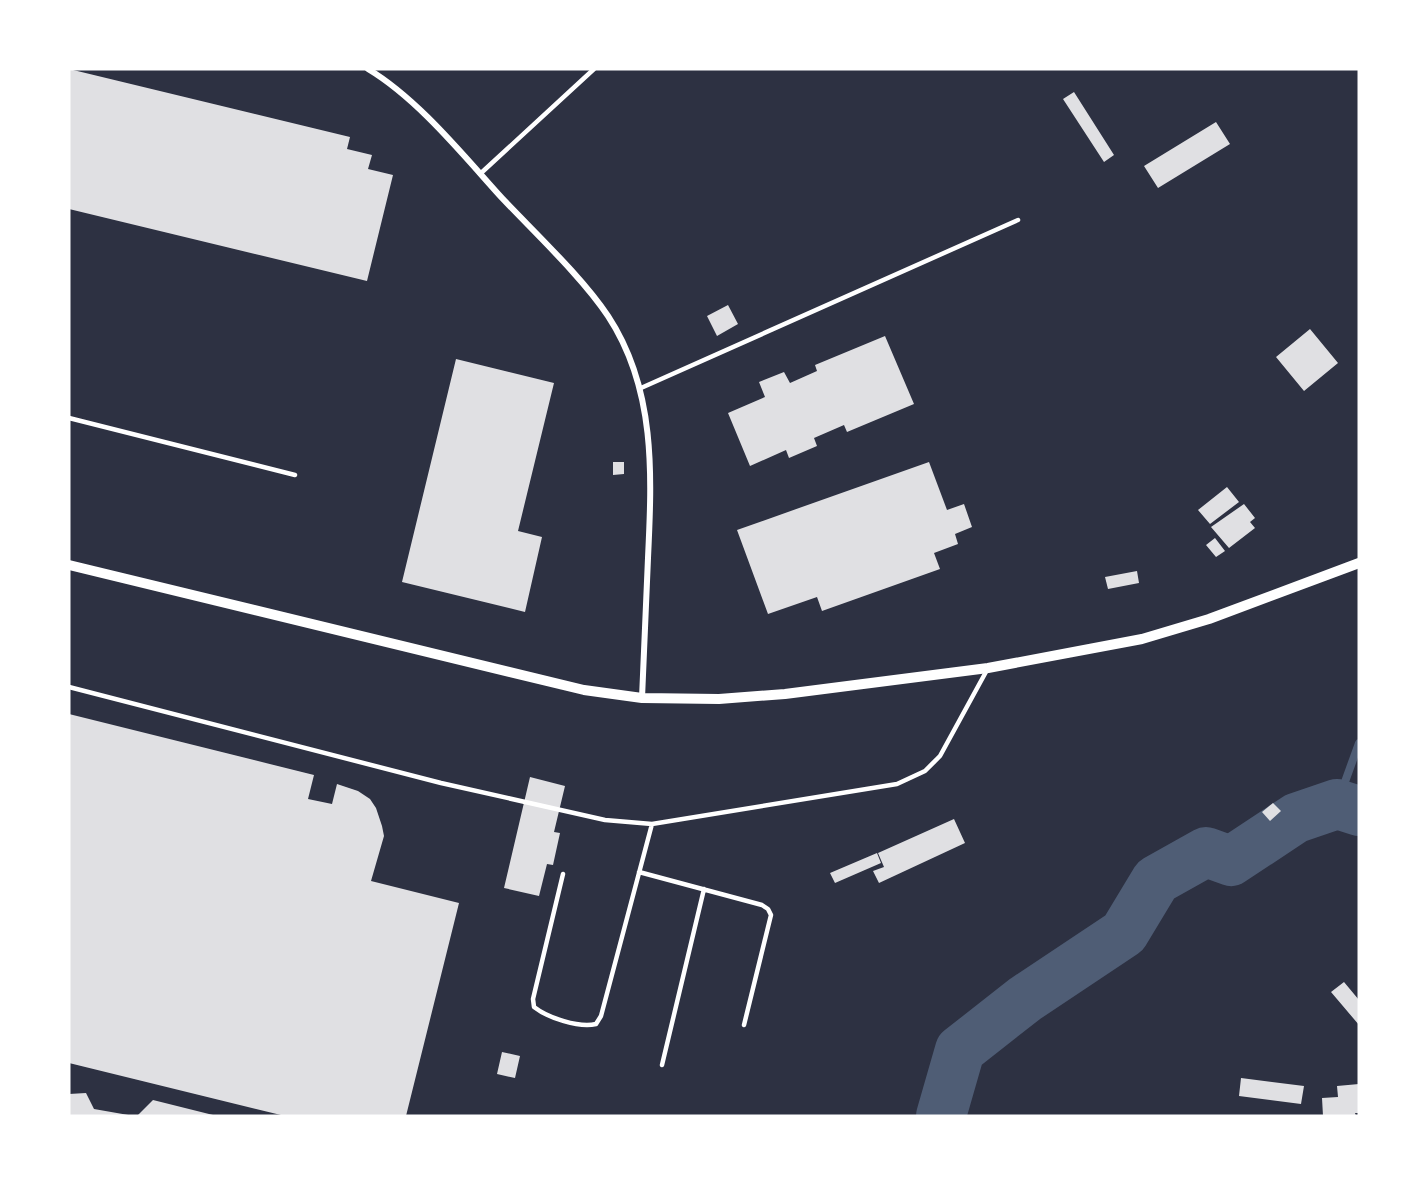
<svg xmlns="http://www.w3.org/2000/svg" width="1428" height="1185" font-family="'Space Grotesk',sans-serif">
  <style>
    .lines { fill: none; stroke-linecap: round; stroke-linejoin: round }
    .stream { stroke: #4f5d75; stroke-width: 8 }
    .river { stroke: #4f5d75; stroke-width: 50 }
    .building { fill: #e0e0e3 }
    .service { stroke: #fff; stroke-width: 4.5 }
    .minor { stroke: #fff; stroke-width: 6 }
    .tertiary { stroke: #fff; stroke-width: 10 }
  </style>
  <rect width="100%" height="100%" fill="#2d3142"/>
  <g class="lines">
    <!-- stream -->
    <path class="stream" d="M1337,804L1359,743"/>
    <!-- river -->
    <path class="river" d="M941,1116L960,1050L1025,999L1124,933L1156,880L1206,852L1231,861L1296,818L1337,804L1359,811"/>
  </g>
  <!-- building -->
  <path class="building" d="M69,69L350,137L347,149L372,155L368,169L393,175L367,281L69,209Z
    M1074,92L1114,155L1104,162L1063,99Z
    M1216,122L1230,144L1158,188L1144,166Z
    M728,305L738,324L717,336L707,316Z
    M1310,329L1338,363L1304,391L1276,357Z
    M885,336L914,404L847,432L844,425L814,438L817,446L789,458L786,450L750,466L728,413L765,397L759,382L784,372L790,383L817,371L815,365Z
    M456,359L554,383L518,531L542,537L525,612L402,582Z
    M613,462H624V474L613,475Z
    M929,462L947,510L964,504L972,527L955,534L958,544L934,553L940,569L822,611L817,597L768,614L737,530Z
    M1227,487L1239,502L1210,524L1198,510Z
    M1244,504L1255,518L1250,522L1255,528L1229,548L1211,527Z
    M1215,538L1225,551L1216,557L1206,545Z
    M1137,571L1139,583L1108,589L1105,577Z
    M69,714L314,775L308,799L332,804L337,784L358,791L370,799L376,808L382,826L384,836L371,881L459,903L406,1116H285L69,1063Z
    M530,777L565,786L554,832L560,833L553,865L547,864L539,896L504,888Z
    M1273,803L1281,811L1270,821L1262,812Z
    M954,819L965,843L879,883L873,871L884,867L878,853Z
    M877,853L881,863L835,883L830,873Z
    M1344,982L1359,1000V1025L1331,992Z
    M502,1052L520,1056L515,1078L497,1074Z
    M1241,1078L1304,1086L1301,1104L1239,1096Z
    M1359,1084V1113H1355L1356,1116H1323L1322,1098L1338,1097L1337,1086Z
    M86,1093L94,1109L134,1116H69V1094Z
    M153,1100L213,1115V1116H137Z"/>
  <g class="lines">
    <!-- service -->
    <path class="service" d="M480,174L594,69
      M641,388L1018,220
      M69,418L295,475
      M69,687L441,783L605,820L652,824L897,784L925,771L940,756L987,670
      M639,872L762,905L768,909L771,915L744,1025
      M563,874L533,999L534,1007C548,1018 579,1028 596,1024L601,1016L652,824
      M662,1065L704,889"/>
    <!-- minor -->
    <path class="minor" d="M368,69C418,99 463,155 502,198C535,233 582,277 608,316C656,389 652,474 648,558C646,605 644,651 642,698"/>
    <!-- tertiary -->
    <path class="tertiary" d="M69,565L584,690L642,698L719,699L785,694L988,668L1142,639L1209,619L1359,563"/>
  </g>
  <!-- border -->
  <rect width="1428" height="1185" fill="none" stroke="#ffffff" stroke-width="141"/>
</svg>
